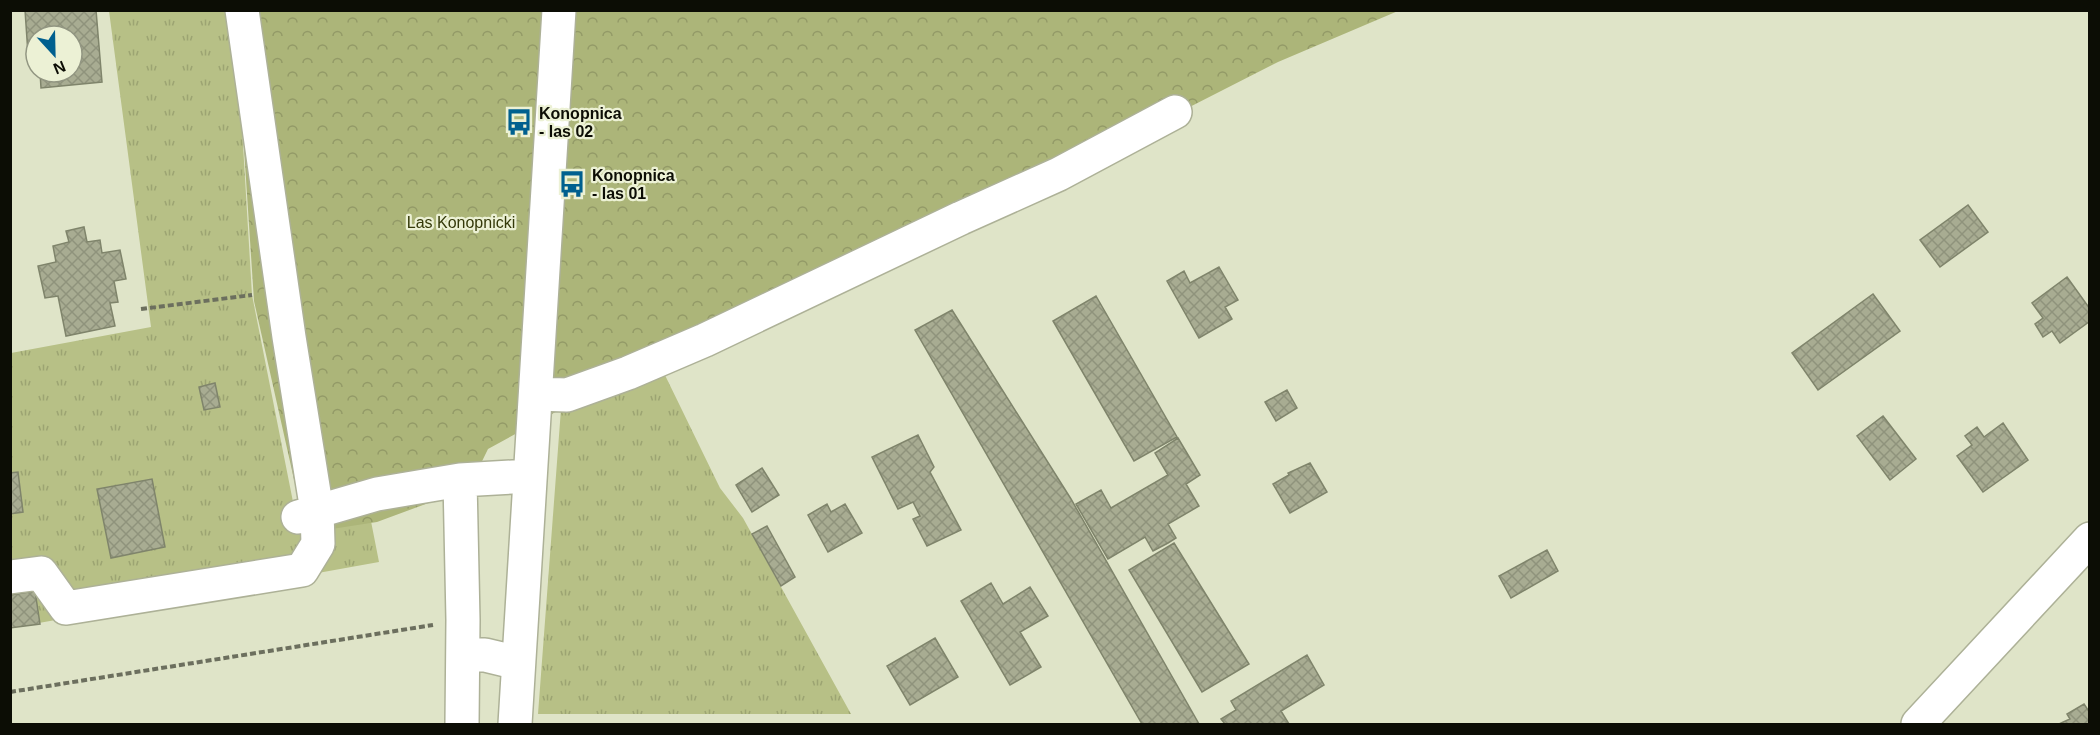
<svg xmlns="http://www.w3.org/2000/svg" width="2100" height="735" font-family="Arial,sans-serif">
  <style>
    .grass { fill: url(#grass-tufts) }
    .forest { fill: url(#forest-crowns) }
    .building { fill: url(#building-cross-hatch); stroke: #7f846b; stroke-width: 1.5 }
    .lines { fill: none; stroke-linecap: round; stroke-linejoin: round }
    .minor-casing { stroke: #adb197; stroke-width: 36 }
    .path { stroke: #6c6f5e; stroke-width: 4; stroke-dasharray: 6 3; stroke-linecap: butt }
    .minor { stroke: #fff; stroke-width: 33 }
    .labels { text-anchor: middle; stroke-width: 4.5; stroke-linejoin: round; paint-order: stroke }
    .poi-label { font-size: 16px; font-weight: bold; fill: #0c0d05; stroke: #ecf1d5; text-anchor: start }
    .park-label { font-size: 16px; fill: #343909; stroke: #ecf1d5 }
  </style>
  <defs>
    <pattern id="grass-tufts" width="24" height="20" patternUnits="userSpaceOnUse" patternTransform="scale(1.5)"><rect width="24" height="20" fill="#b7c086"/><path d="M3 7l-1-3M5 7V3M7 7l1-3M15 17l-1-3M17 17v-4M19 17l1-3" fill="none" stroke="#9ca472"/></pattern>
    <pattern id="forest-crowns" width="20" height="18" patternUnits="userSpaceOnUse" patternTransform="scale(1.5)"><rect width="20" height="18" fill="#acb579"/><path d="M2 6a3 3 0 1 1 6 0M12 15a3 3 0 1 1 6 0" fill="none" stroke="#939a67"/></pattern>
    <pattern id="building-cross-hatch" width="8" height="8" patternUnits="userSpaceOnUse" patternTransform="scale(1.5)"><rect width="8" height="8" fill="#a8ac92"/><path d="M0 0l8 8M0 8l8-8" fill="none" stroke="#8f937c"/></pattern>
  </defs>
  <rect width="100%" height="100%" fill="#dfe4c8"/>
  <!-- grass -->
  <path class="grass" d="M109,11H235L252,295L297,522L369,511L379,562L11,628V353L151,327Z
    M662,369L720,488L743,518L851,714H538L561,409Z"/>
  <!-- forest -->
  <path class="forest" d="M235,11H1398L1278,62L1070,168L561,409L488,449L469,488L377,522L306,533L254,301Z"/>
  <!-- building -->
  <path class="building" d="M25,10H96L102,82L41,88L40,72H72V36H36V53L28,54Z
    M1968,205L1988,232L1940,267L1920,240Z
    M84,227L87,242L100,240L102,253L120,250L126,279L114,281L118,302L110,303L115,326L66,336L58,296L45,298L38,266L56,262L53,246L69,242L66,231Z
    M1219,267L1238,300L1225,307L1232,319L1199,338L1167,281L1184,271L1190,283Z
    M2067,277L2090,309V321L2060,343L2052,331L2043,337L2035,324L2043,318L2032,303Z
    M1873,294L1900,331L1818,390L1792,353Z
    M1096,296L1177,437L1134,461L1053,321Z
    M952,310L1071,499L1199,724H1142L915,330Z
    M215,383L220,407L204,410L199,387Z
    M1287,390L1297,408L1276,421L1265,402Z
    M1883,416L1916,459L1890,480L1857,436Z
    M2003,423L2028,460L1983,492L1957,456L1972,445L1965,436L1977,427L1984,437Z
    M918,435L934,467L930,472L961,530L927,546L913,519L920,516L913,502L898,509L872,457Z
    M1178,438L1200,475L1186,484L1199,506L1168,524L1176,538L1168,543L1153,551L1145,537L1108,559L1076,504L1101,490L1111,508L1168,475L1155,453Z
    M1310,463L1327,492L1290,513L1273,484L1289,475L1288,473Z
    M762,468L779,495L752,512L736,485Z
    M18,472L23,512L10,514V473Z
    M152,479L165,547L111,558L97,489Z
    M827,504L831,512L845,504L862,533L828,552L808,515Z
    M767,526L795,577L781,586L752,534Z
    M1174,543L1249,664L1202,692L1129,570Z
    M1547,550L1558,571L1511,598L1499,576Z
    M991,583L1003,604L1030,587L1048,616L1020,632L1041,667L1010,685L961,601Z
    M35,591L40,624L10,628V595Z
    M935,638L958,677L910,705L887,666Z
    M1307,655L1324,685L1281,711L1289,724H1225L1221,719L1236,710L1231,701Z
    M2084,704L2090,713V724H2059L2070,719L2067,714Z"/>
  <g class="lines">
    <defs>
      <path id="minor" d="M536,394L567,395L628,373L705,340L961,218L1059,174L1175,112
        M460,480L463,620L462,724
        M298,517L377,494L460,480L530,476
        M10,577L41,573L66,608L302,570L318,544L317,511L289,337L242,10
        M463,655H485L518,663
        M515,724L559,10
        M1918,724L2090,539"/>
    </defs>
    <!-- minor casing -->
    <use href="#minor" class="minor-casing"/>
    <!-- path -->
    <path class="path" d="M141,309L252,295
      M10,692L433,625"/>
    <!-- minor -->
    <use href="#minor" class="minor"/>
  </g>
  <!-- icons -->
  <defs>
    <symbol id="bus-bare" viewBox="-9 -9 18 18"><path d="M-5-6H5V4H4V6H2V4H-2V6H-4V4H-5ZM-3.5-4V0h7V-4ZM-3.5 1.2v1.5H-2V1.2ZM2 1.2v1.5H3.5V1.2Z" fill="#00608f" stroke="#ecf1d5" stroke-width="2.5" paint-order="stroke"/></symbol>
  </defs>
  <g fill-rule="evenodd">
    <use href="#bus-bare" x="500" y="103" width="38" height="38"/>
    <use href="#bus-bare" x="553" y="165" width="38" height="38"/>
  </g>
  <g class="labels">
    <!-- poi labels -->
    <g class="poi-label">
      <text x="539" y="119">Konopnica<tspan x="539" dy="18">- las 02</tspan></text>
      <text x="592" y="181">Konopnica<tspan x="592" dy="18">- las 01</tspan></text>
    </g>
    <!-- park labels -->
    <g class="park-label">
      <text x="461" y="228">Las Konopnicki</text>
    </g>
  </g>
  <!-- border -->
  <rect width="2100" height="735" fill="none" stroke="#0c0d05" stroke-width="24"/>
  <!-- north arrow -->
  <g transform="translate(54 54) rotate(158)"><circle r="28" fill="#ecf1d5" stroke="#929682" stroke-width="1.5"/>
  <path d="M0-4.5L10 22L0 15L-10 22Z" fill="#00608f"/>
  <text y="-9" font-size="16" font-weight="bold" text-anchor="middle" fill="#0c0d05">N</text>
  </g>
</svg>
